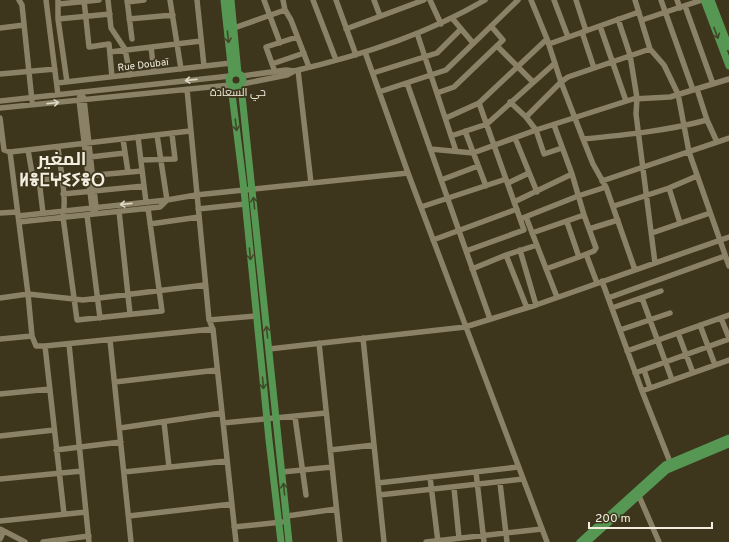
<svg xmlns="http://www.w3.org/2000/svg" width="729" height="542" font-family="Overpass,Cairo,'Noto Sans Tifinagh',sans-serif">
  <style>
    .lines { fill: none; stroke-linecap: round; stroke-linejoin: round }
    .minor { stroke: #8a8166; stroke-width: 5.5 }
    .major { stroke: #569753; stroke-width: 7 }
    .oneway { stroke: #424927 }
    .oneway2 { stroke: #ded8c7 }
    .labels { text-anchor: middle; stroke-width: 3.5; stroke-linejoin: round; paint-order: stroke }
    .street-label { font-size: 10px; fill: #f3eedf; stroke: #3d351c }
    .neighbourhood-label { font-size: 11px; fill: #f3eedf; stroke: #3d351c }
    .town-label { font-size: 18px; font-weight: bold; fill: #f3eedf; stroke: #3d351c }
  </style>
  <rect width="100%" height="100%" fill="#3d351c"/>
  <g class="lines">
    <!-- minor -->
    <path class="minor" d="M19,0L22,5L32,101
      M46,0L58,95
      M58,0V19L67,82
      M84,0L89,47L109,44L112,77
      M108,0L111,28L125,49L130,75
      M127,0L132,39
      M170,0L181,69
      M197,0L204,66
      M264,0L280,43
      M313,0L336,60
      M336,0L356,55
      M374,0L380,16
      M430,0L441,24
      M531,0L547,39L561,82L583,139L593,164L606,187L635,270
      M554,0L568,37
      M576,0L586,31
      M635,0L650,49L664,65L678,94L689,152L729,266
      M661,0L693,90
      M677,0L680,8
      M127,2L144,0
      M59,4L99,0
      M685,6L713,84
      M285,10L291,20L309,67
      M452,18L473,43
      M58,19L110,14
      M129,19L173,15
      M618,19L630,55L637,98L636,114L655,263
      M642,20L702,0
      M600,26L626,101
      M0,28L24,25
      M234,28L285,10L283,0
      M346,29L424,0
      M582,32L594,68
      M417,33L456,151
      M549,44L639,12
      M497,46L533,82
      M151,47L154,72
      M110,52L201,41
      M365,52L408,173L547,542
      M272,64L304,53
      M298,70L311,183
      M294,71C360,56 426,35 485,0
      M275,72L266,47L297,37
      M373,73L437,53L461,29
      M0,74L55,69
      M242,76L286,70L294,71L287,75L242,84
      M57,83L231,63
      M407,83L490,319
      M187,89L209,320L213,329L236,542
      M697,89L707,120L717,142
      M81,92L84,99L96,207L94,214L92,208L79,100Z
      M379,92L446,70L518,0
      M437,93L454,87L503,40L491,26
      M0,101L230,76
      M510,102L526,117L536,130L544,154L562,148
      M0,108L230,85
      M526,117L561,82L568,77L650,49
      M0,118L4,150L10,152
      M446,118L479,103L547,39
      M554,125L572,174L584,215L596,248L594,251L579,257
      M465,131L486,186
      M157,135L167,200L196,195L408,173
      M451,136L487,124L555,63
      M138,137L146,202
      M515,138L537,192
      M123,139L128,172
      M583,139C625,135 666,131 707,120
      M58,147C60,168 67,196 63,217L77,320L162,311L148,208
      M430,149L473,153L536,130L633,99L670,97L729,79
      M28,150L32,173L39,180
      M90,157L125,153
      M141,160L175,159L172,134
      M441,180L478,166
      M602,181L729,138
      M508,183L529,173
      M669,188L680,223
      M63,194L144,186
      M514,202L572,174
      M614,206L669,188L697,176
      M421,207L506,179
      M198,209L245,204
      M119,211L130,314
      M0,213L17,212
      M43,213L39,180L142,171
      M87,215L100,318
      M18,216L167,200L160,207L19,222
      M526,217L557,297
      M520,219L578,196L606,187
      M150,224L199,217
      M589,229L618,220
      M532,233L584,215
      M652,233L710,213
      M433,240L517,209
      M520,250L536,305
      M466,251L524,230L479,103
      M586,254L597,283
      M506,255L527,308
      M472,269L506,255L537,245
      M546,269L579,257L567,222
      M602,281L642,391L670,462
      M0,298L28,294L83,300L205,285
      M608,298L725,256
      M642,298L672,380
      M612,308L661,291
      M721,318L729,338
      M209,320L256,316
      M700,325L715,365
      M620,330L670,313
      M678,333L693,373
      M32,336L36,346H45L213,329
      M363,338L384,542
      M0,339L32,336L28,294L10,152L190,131
      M110,340L131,542
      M319,343L340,542
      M69,344L89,542
      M45,346L64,514
      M269,349L465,327L536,305L729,237
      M627,351L729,315
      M644,370L650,388
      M635,373L729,339
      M115,382L217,370
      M642,391L729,360
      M0,394L50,389
      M295,417L306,495
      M164,422L169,467
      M223,423L326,413
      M120,428L222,413
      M0,436L54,430
      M56,450L121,442
      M330,450L374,445
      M124,472L227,461
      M282,472L332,467
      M476,472L484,542
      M430,477L438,542
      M0,479L82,471
      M378,483L518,467
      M500,483L507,542
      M454,488L459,538
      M379,495L523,479
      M639,496L659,542
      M129,516L232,504
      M287,516L336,509
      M0,521L86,512
      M234,527L282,522
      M0,529L25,542
      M0,539L4,531
      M43,542L89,536
      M426,542L542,529"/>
    <!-- major -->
    <path class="major" d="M224,0L232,74
      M231,0L238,73
      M704,0L729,66
      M711,0L729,47
      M229 80a7 7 0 1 1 14 0a7 7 0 1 1-14 0Z
      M231,86L244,190L269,440L281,542
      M241,86L289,542
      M580,542L665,465L729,438
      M587,542L667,470L729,444"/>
  </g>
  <!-- one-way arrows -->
  <defs><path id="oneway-shaft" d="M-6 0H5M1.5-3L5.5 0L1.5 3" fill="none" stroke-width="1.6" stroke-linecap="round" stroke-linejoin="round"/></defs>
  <g class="oneway">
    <use href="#oneway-shaft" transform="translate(716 33) rotate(69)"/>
    <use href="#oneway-shaft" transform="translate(228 37) rotate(84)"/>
    <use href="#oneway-shaft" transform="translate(236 125) rotate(83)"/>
    <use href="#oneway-shaft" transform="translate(254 203) rotate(-96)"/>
    <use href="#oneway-shaft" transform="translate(250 254) rotate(84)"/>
    <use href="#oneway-shaft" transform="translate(267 332) rotate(-96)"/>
    <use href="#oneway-shaft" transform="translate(263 383) rotate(85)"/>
    <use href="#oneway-shaft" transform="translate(284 489) rotate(-96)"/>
  </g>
  <g class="oneway2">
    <use href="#oneway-shaft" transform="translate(191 80) rotate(174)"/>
    <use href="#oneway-shaft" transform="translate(53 103) rotate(-6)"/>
    <use href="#oneway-shaft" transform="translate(126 204) rotate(174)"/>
  </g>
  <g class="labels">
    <!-- street labels -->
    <g class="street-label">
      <text transform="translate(143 64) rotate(-7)" y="4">Rue Doubaï</text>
    </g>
    <!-- neighbourhood labels -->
    <g class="neighbourhood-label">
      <text x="238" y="96">حي السعادة</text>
    </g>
    <!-- town labels -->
    <g class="town-label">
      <text x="62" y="165">المغير<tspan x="62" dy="21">ⵍⴻⵎⵖⵉⵢⴻⵔ</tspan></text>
    </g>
  </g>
  <!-- scale -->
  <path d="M589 522v6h123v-6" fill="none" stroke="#f3eedf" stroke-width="2"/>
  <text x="595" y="522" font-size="12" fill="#f3eedf" stroke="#3d351c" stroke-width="3" paint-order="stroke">200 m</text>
</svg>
